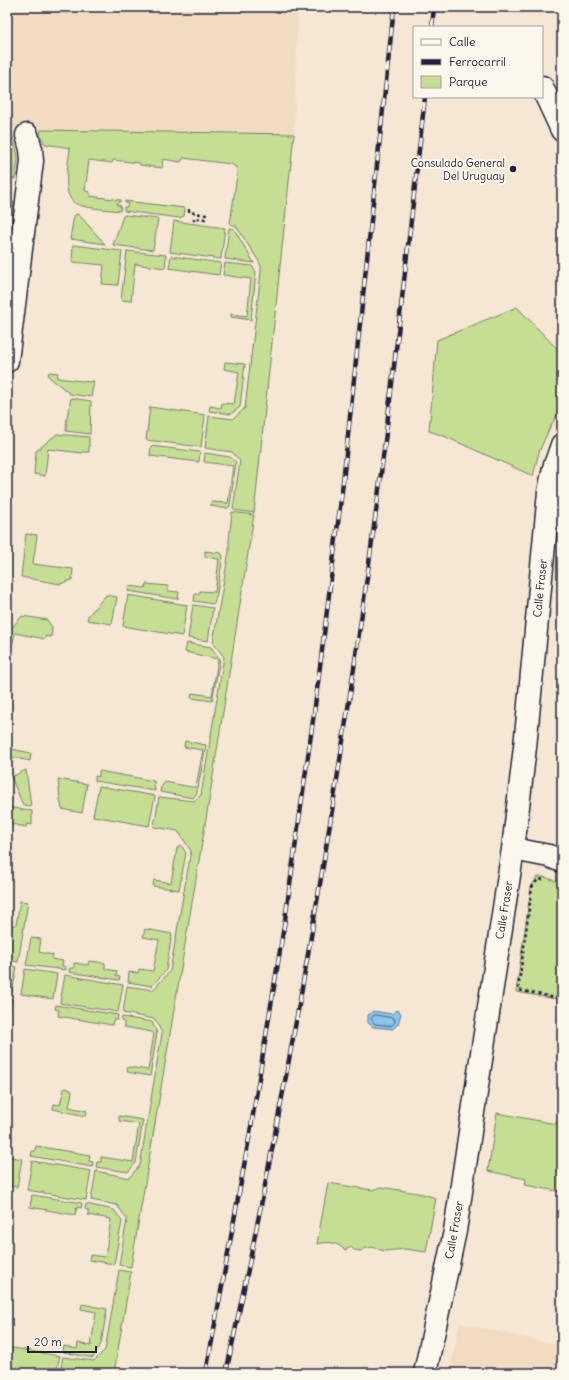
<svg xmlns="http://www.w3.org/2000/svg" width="569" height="1380" font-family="Delius,sans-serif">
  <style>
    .built { fill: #f1dcc2 }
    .green { fill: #c6de94; stroke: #748068 }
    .water { fill: #8ac3e9; stroke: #6083a3 }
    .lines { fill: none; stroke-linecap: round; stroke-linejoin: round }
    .shore { stroke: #4c6281; stroke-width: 1 }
    .minor-casing { stroke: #22223b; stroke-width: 25 }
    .path { stroke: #22223b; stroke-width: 2.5; stroke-dasharray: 3 3; stroke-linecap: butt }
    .minor { stroke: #fbf7ec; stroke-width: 22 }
    .rail-casing { stroke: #22223b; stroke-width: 4.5 }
    .rail { stroke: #fbf7ec; stroke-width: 3; stroke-dasharray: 9; stroke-linecap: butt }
    .poi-dot { fill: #22223b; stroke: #fbf7ec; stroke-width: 1.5 }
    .labels { text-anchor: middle; stroke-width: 4; stroke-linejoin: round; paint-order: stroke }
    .poi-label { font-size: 11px; fill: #22223b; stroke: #fbf7ec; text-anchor: end }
    .street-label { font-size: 11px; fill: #22223b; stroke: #fbf7ec }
  </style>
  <rect width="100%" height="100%" fill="#f5e7d3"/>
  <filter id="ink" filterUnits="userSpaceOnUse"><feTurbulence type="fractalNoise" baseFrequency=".025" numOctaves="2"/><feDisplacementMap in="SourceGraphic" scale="8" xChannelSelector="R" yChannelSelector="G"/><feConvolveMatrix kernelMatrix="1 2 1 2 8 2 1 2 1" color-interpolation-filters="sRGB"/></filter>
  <g filter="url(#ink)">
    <!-- built -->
    <path class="built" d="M7,7H298L294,134L7,130Z
      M460,1323L562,1346V1373H449Z"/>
    <!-- green -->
    <path class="green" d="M7,130H11L17,152L18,160L15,179L7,178Z
      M41,130L294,134L254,513L234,510L233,509L240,461L232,452L205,448L209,416L233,419L245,408L261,272V266L258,260L236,226L230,224L237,175L236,167L231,164L183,158L181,162L163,159L162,168L140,165V163L113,160L112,163L89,160L85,191L90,192V196L121,200L120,202H118L117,205L121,206L120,211C107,209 92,209 79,205C59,199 69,163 70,148L45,144L40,135Z
      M10,200L14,203L7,261V226Z
      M125,201L185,208L184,216L180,218L124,211V207H127L128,203H125Z
      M76,214L79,215L105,244L70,239L74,216Z
      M125,215L158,219L153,250L113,245L123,216Z
      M174,221L225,228L221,259L170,252Z
      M229,228L234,229L254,263L225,259Z
      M73,245L122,251L118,285L102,284L104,265L72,262Z
      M127,251L166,255L165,268L135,264L131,301L121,300Z
      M171,256L221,263L219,275L169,268Z
      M225,263L252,266L256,272L251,320L231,317V314L247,316L251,279L223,275Z
      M517,307L562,354V407L550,427L539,452L533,476L444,436L429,431L437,340Z
      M225,362L245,364L240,407L231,414L209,411L210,406L221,408L222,403L234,404L239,372L224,369Z
      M49,372L58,373L57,378L90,382L91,381H94L91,397L70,394L48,376Z
      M71,398L91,401L90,434L66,431L67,417Z
      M150,407L205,415L201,447L146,440Z
      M57,434L89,437V452H82V453L48,449L45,476L34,474L36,451Z
      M151,446L200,452L199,462L150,456Z
      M205,453L230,457L236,462L230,506L228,508H222L211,506V502L228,503L233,466L204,462Z
      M232,512L254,515L209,801L131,1267L119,1265L127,1219L117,1205L91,1200L96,1171L129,1178L140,1165L162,1033L155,1019L123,1013L127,986L153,990L170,971L191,851L178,831L154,827L159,797L194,801L201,795L224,657L213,642L229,551V540Z
      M26,534L37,535L33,564L73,569L72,580L60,584L21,577Z
      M205,551L221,553L223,556L217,593L214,604L194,601L195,594H200V591L215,592L219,559L205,557Z
      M146,584L168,586V591L179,592L178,599L128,591L129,586L145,588Z
      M106,595L117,597L112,624L87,620L88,616Z
      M128,595L187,605L182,636L123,626Z
      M193,605L213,608L208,641L188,638Z
      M22,616L47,620L52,627L51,637L46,636L45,639L15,633L12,646L8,645L7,650V633Z
      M187,643L211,647L220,659L212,701L191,698L192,693L212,696L218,659L185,652Z
      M185,741L206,745L197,793L193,798L160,792L161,787L165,782L191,787H196L203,750L184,747Z
      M7,748L31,753L30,761L7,756Z
      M26,770L31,806L23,805L11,777Z
      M99,771L154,781L155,791L95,781V776L99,777Z
      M58,779L87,784L82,813L62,809L60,799Z
      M99,786L155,796L149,826L93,816Z
      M7,807L32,811V825L27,824L26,827L7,823Z
      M181,845L186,853L179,890L153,886L154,880L171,883L177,848Z
      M537,877H544L562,883V1000L516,992L531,887Z
      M20,901L28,902L18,962L7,960V942H10L12,925H16Z
      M145,929L172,934L166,970L152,986L128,982L129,972L138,973L139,969L153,971L159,940L143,937Z
      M31,938L41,939L39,952L53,955L52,959L63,961L62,966L66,967V970L26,965Z
      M89,961L105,963V969L117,971L116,976L120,977L119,980L69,972L70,968H74V963L88,965Z
      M7,966L17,967L12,993H7Z
      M25,969L57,974L53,999L21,994Z
      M65,975L123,985L118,1012L60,1003Z
      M7,998L12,999L7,1034Z
      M56,1005L118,1015L117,1020H113L112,1025L58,1016L59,1010L55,1009Z
      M122,1017L152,1022L157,1033L150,1076L127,1072L128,1067L148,1070L154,1034L152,1032L124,1027V1022L121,1021Z
      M66,1088L71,1090L72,1092L69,1107L87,1111L86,1116L53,1109L54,1104L60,1105L64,1089Z
      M497,1113L556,1124L558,1116H562V1192L525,1185L526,1179L488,1171Z
      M119,1116L143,1120L136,1163L128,1172L96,1167L97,1162H101V1157L133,1162L139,1124L119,1121Z
      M36,1146L90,1155L89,1161L93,1162L92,1167L31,1156L32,1151H35Z
      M7,1156L22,1159L17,1187L7,1186Z
      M32,1161L91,1171L86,1200L27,1190Z
      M328,1183L372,1190L381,1187L423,1194L436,1198L426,1252L405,1249L384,1251L372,1247L363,1249L361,1251L354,1250L351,1247L345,1250C336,1242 328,1241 317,1244Z
      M32,1195L82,1203L81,1208L77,1207L75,1215L30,1207Z
      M86,1204L114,1210L122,1221L114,1264L89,1260L90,1255L105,1257L111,1219L88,1215V1210L85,1209Z
      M119,1270L131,1272L114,1373H60L63,1357L94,1361L105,1350Z
      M82,1304L107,1309L101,1344L93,1358L63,1352L64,1346L77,1349L78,1343L91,1346L96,1312L81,1309Z
      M7,1347L60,1356L56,1373H7Z"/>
    <!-- water -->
    <path class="water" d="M396,1010L399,1011L401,1014L398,1024L393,1029L373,1027L368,1023V1015L373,1011L392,1014Z"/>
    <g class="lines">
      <!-- shore -->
      <path class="shore" d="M375,1015L394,1018L395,1022L391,1026L375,1024L371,1019L372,1017Z"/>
      <defs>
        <path id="minor" d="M542,87L562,130
          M7,361L32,161L31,149L27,135
          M513,849L549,856L562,861
          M425,1373L455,1231L513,849L525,747L549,492L554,468L562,445"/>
      </defs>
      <!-- minor casing -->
      <use href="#minor" class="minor-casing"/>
      <!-- path -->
      <path class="path" d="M189,209V212L206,215V218L205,219L194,218V222
        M543,879L537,881L532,887L518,990L562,999"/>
      <!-- minor -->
      <use href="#minor" class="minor"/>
      <defs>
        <path id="rail" d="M432,27L434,7
          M206,1373L250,1133L285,920L315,706L342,491L394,7
          M226,1373C289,1084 339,791 378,497C395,364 410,230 425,97"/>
      </defs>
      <!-- rail casing -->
      <use href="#rail" class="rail-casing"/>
      <!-- rail -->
      <use href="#rail" class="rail"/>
    </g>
  </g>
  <!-- markers -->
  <circle class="poi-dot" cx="513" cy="169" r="4"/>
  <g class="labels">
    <!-- poi labels -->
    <g class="poi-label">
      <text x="505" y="167">Consulado General<tspan x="505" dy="13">Del Uruguay</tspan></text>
    </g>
    <!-- street labels -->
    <g class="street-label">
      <text transform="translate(540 588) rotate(-84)" y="4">Calle Fraser</text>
      <text transform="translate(504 910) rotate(-81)" y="4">Calle Fraser</text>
      <text transform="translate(454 1230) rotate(-80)" y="4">Calle Fraser</text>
    </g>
  </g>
  <!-- margin -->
  <rect width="569" height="1380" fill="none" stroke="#fbf7ec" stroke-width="24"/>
  <rect x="12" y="12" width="545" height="1356" fill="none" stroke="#22223b" stroke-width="1.5" filter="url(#ink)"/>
  <!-- legend -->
  <rect x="413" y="26" width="130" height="72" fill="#fbf7ec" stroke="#a4a2a5"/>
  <rect x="421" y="39" width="20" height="6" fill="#fbf7ec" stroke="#a4a2a5"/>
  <text x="449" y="46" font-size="12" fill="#22223b">Calle</text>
  <rect x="421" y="59" width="20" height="6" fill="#22223b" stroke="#a4a2a5"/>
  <text x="449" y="66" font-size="12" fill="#22223b">Ferrocarril</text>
  <rect x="421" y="76" width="20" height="12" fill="#c6de94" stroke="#a4a2a5"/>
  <text x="449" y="86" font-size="12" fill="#22223b">Parque</text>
  <!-- scale -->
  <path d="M28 1346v6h68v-6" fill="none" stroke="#22223b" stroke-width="2"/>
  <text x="34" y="1346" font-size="12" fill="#22223b" stroke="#fbf7ec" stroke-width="3" paint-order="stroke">20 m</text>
</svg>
